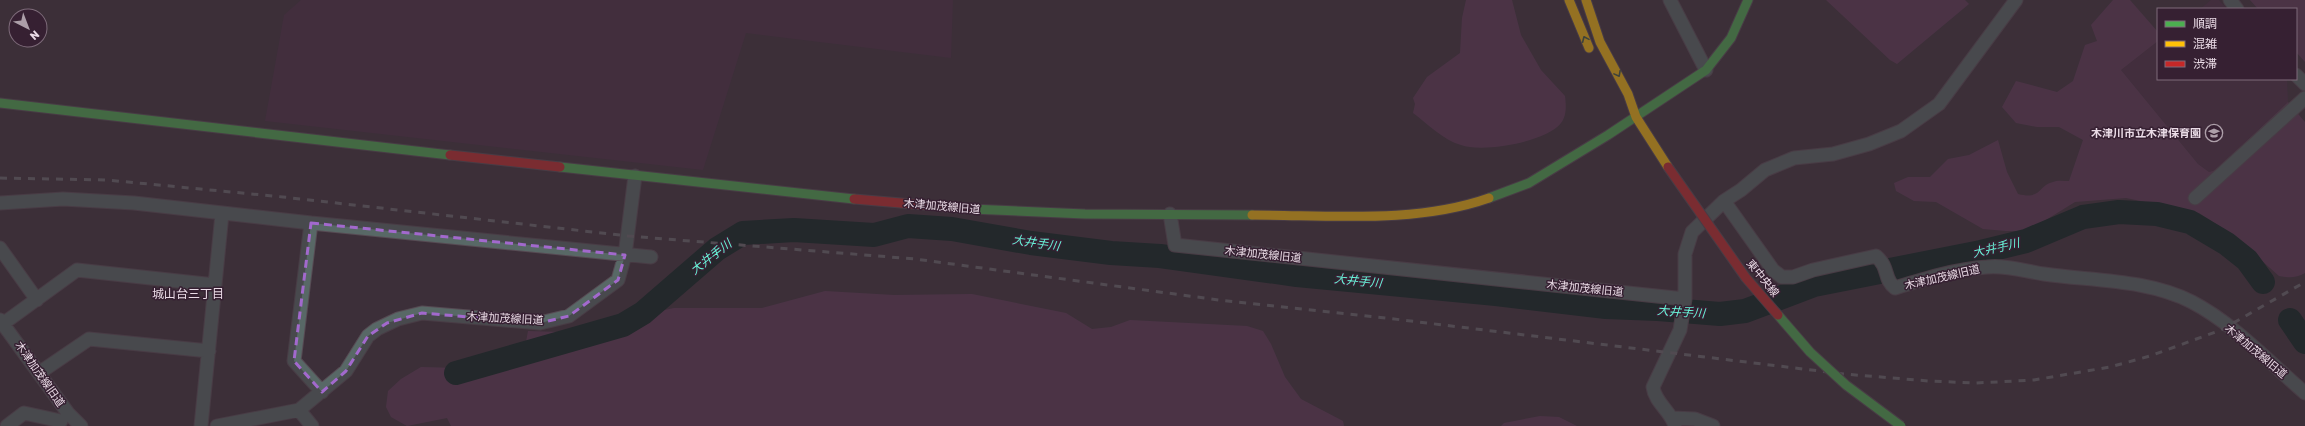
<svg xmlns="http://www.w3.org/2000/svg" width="2305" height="426" font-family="Rubik,'Noto Sans JP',sans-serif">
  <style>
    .built { fill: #492e43 }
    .green { fill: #5e3956 }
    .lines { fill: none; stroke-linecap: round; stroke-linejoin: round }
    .river { stroke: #05201b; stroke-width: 24 }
    .street-casing { stroke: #574b54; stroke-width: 15 }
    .fast-casing { stroke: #574b54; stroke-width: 11 }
    .slow-casing { stroke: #574b54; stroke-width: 11 }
    .jam-casing { stroke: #574b54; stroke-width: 11 }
    .street { stroke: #586866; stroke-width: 13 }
    .fast { stroke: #4caf50; stroke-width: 9 }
    .slow { stroke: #ffc107; stroke-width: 9 }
    .jam { stroke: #c62828; stroke-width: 9 }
    .rail { stroke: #6a6b6f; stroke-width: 3; stroke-dasharray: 7 7; stroke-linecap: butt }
    .fast-bridge-casing { stroke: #574b54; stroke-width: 11; stroke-linecap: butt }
    .jam-bridge-casing { stroke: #574b54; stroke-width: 11; stroke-linecap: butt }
    .fast-bridge { stroke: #4caf50; stroke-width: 9 }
    .jam-bridge { stroke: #c62828; stroke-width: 9 }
    .oneway { stroke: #3f593e }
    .marked { fill: none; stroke: #a269cd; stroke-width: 3; stroke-dasharray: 8 5; stroke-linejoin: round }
    .labels { text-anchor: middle; stroke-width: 3; stroke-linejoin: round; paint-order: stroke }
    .poi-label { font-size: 11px; font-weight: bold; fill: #eadbe6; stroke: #362032; text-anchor: end }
    .street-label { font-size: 11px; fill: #eadbe6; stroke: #362032 }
    .water-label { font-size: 12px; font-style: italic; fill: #68f4d9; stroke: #362032 }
    .neighbourhood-label { font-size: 12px; fill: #eadbe6; stroke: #362032 }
  </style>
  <rect width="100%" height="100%" fill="#3c2f39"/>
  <!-- built -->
  <path class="built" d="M301,0H953L951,58L746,33L703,170L265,121L284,15Z
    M2211,0H2219L2227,9H2200Z
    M2158,41V79H2287L2288,102L2216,170L2209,172L2198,164L2121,70Z"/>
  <!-- green -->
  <path class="green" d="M1466,0H1512L1521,35L1541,70L1565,96C1566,104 1567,116 1561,123C1546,142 1483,153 1461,145C1443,140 1428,124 1413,113L1415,104L1413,98L1427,77L1460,53L1462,18Z
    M1826,0H1965L1969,4L1897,64L1890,60Z
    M2113,0H2130L2158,32V41L2121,70L2198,164L2209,172L2216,170L2288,102L2305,122V273C2296,278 2289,278 2279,276L2233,235L2199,213L2126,198L2075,202L2028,231H2006L1983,229L1936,202L1914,201L1896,191L1894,183L1908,177H1930L1948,159L1969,155L1998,140L2007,172L2018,194C2042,200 2037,186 2053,182C2057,180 2064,181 2069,181L2083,140L2059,127H2037L2016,123L2002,107L2016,81L2057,92L2073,81L2085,45L2097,41L2091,25Z
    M2250,0H2305V62L2296,52V9H2258Z
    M825,291L894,295L972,294L1066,313L1092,329L1111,327L1130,320L1247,326L1263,331L1271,344L1285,377L1301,399L1343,421L1344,426H451L447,418L407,426L391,417L386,407L388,391L401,379L421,367L496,369L514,358L526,342L528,331L561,332L674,308H762Z
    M1540,416L1559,417L1577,426H1501L1504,423Z"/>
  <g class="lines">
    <!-- river -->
    <path class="river" d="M2290,320L2305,342
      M456,373L623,325L643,313L717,249L743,233L794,230L874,235L908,226L952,229L1031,243L1111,253L1160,256L1297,275L1496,294L1606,307L1658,309L1720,314L1745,311L1814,285L1981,252L2026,241L2083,217L2119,212L2157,214L2190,222L2227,244L2247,260L2263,282"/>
    <defs>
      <path id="street" d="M1670,0L1706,70
        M2230,0L2237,9
        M2296,75L2305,84
        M2195,198L2305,98
        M1724,201L1773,270L1782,277H1793L1813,270L1876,256C1890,268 1883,279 1895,288C1924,279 1956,269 1987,267C2006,265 2024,271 2044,274C2092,281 2147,279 2192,302C2234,324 2269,362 2305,393
        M0,203L63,199L134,203L311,223L651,257
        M1170,214L1175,245L1685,299
        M311,223L294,361L322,392
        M0,248L37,300
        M0,320L68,413L81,426
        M4,323L77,270L215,285
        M39,373L89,339L209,351
        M299,410L312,426
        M1673,418L1695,419L1713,426
        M7,426L24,413L61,421
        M201,426L222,214
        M217,426L299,410L346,371L368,336L377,329L398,319L422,313L540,323L569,316L618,280L625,255L635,176
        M1675,426C1671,411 1655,403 1653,387L1680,330L1685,299V254L1692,232L1724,201L1741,190L1765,170L1794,158L1833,154L1869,144L1901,131L1939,104L2016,0"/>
      <path id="fast" d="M0,103L450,155
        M560,167L854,199
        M1489,198L1529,183L1608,135L1706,70L1731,38L1748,0
        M971,209L1085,214L1252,215"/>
      <path id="slow" d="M1569,0L1589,48
        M1586,0L1600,42L1628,94L1636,117L1668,167
        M1252,215C1330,215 1415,224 1489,198"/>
      <path id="jam" d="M450,155L560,167
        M854,199L971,209"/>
    </defs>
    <!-- street casing -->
    <use href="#street" class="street-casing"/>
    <!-- fast casing -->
    <use href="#fast" class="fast-casing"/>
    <!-- slow casing -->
    <use href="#slow" class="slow-casing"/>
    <!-- jam casing -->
    <use href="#jam" class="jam-casing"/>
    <!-- street -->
    <use href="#street" class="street"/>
    <!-- fast -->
    <use href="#fast" class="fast"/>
    <!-- slow -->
    <use href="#slow" class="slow"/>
    <!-- jam -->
    <use href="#jam" class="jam"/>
    <!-- rail -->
    <path class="rail" d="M0,178L107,180L283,197L628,236L915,259L1219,300L1386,318L1844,374L1929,381L1976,383L2034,380L2110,367L2150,356L2221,330L2305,282"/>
    <defs>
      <path id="fast-bridge" d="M1778,315L1810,352L1846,385L1901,426"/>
      <path id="jam-bridge" d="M1668,167L1746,278L1778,315"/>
    </defs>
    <!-- fast-bridge casing -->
    <use href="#fast-bridge" class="fast-bridge-casing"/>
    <!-- jam-bridge casing -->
    <use href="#jam-bridge" class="jam-bridge-casing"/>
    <!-- fast-bridge -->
    <use href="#fast-bridge" class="fast-bridge"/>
    <!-- jam-bridge -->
    <use href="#jam-bridge" class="jam-bridge"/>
  </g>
  <!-- one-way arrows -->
  <defs><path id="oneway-chevron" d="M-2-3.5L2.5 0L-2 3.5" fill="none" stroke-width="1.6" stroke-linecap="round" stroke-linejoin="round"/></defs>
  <g class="oneway">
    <use href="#oneway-chevron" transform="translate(1585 39) rotate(-114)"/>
    <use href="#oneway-chevron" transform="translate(1618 74) rotate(62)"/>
  </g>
  <!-- marked area -->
  <path d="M0 0H2305V426H0ZM311,223L625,255L618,280L569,316L540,323L422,313L387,323L368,336L346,371L322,392L294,361Z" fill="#3c2f39" fill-opacity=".55" fill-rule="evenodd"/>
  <path class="marked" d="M311,223L625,255L618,280L569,316L540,323L422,313L387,323L368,336L346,371L322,392L294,361Z"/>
  <!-- icons -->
  <defs>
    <symbol id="school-ring" viewBox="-11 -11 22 22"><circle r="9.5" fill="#362032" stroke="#ad9fa9" stroke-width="1.5"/><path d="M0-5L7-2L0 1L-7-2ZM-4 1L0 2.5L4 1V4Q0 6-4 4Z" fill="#ad9fa9"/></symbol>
  </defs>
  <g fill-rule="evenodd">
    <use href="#school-ring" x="2204" y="123" width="20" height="20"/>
  </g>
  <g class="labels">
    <!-- poi labels -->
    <g class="poi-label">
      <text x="2201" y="137">木津川市立木津保育園</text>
    </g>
    <!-- street labels -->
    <g class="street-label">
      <text transform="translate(942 206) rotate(5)" y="4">木津加茂線旧道</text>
      <text transform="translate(1263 254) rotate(6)" y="4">木津加茂線旧道</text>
      <text transform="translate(1942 277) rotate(-13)" y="4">木津加茂線旧道</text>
      <text transform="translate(1763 278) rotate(51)" y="4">東中央線</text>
      <text transform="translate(1585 288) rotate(6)" y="4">木津加茂線旧道</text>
      <text transform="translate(505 318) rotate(3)" y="4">木津加茂線旧道</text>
      <text transform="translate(2256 351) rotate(40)" y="4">木津加茂線旧道</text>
      <text transform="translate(40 374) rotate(55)" y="4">木津加茂線旧道</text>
    </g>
    <!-- water labels -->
    <g class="water-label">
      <text transform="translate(1036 243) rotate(8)" y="4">大井手川</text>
      <text transform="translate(1996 248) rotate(-13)" y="4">大井手川</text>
      <text transform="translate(711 257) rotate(-38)" y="4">大井手川</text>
      <text transform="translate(1358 281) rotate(6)" y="4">大井手川</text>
      <text transform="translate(1681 312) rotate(4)" y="4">大井手川</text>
    </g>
    <!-- neighbourhood labels -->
    <g class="neighbourhood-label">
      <text x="188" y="298">城山台三丁目</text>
    </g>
  </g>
  <!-- legend -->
  <rect x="2157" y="8" width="140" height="72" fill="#362032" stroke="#7e6b7a"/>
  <rect x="2165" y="21" width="20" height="6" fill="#4caf50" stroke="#7e6b7a"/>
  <text x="2193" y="28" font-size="12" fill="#eadbe6">順調</text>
  <rect x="2165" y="41" width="20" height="6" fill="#ffc107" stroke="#7e6b7a"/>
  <text x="2193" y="48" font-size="12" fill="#eadbe6">混雑</text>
  <rect x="2165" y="61" width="20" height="6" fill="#c62828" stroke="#7e6b7a"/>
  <text x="2193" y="68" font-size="12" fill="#eadbe6">渋滞</text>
  <!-- north arrow -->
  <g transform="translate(28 28) rotate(138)"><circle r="19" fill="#362032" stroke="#7e6b7a"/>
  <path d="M0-3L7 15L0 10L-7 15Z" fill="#ad9fa9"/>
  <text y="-6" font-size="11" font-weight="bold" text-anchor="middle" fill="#eadbe6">N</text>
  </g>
</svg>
